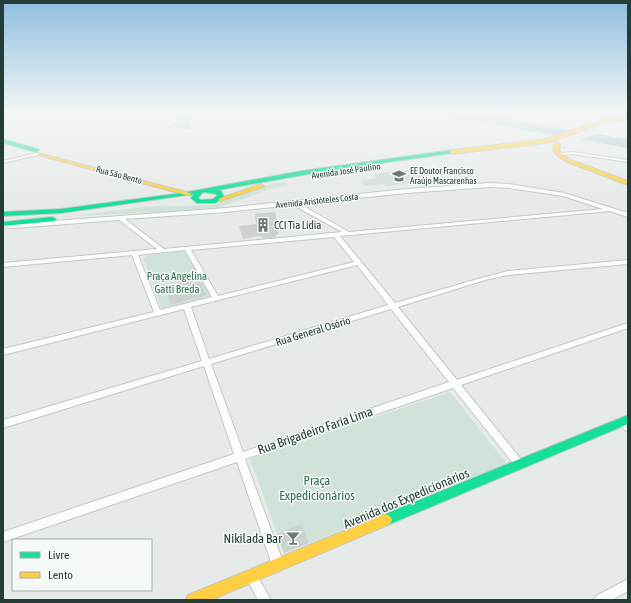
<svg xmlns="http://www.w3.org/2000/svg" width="631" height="603" font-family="'Asap Condensed',sans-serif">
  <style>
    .built { fill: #d5dcd9 }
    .green { fill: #d1e3d8 }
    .water { fill: #aaccd5 }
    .pier { fill: #e6ebe9 }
    .building { fill: #cdd2d0 }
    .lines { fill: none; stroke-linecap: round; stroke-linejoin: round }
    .street-casing { stroke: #c3c8c6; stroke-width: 2 }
    .fast-casing { stroke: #c2c8c6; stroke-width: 2 }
    .slow-casing { stroke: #c2c8c6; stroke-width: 2 }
    .street { fill: #fbfcfc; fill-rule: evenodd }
    .fast { fill: #16e098; fill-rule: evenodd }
    .slow { fill: #ffcf43; fill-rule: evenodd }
    .labels { text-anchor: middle; stroke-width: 3; stroke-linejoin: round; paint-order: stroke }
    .far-street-label { font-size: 9px; fill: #253d39; stroke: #f5f9f7 }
    .far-poi-label { font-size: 9px; fill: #253d39; stroke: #f5f9f7; text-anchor: start }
    .poi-label { font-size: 11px; fill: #253d39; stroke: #f5f9f7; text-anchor: start }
    .park-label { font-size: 11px; fill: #327150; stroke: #f5f9f7 }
    .street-label { font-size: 11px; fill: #253d39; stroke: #f5f9f7 }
    .near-street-label { font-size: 13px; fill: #253d39; stroke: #f5f9f7 }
    .near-park-label { font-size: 13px; fill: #327150; stroke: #f5f9f7 }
    .near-poi-label { font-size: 13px; fill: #253d39; stroke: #f5f9f7; text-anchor: end }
  </style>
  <rect width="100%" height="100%" fill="#e6ebe9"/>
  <!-- built -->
  <path class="built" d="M416,169L427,181L386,186L384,184L365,186L361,180L376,178L373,174Z"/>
  <!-- green -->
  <path class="green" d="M284,182L288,185L267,190L220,207L164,212L73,216L143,207L213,205L271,184Z
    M185,251H186L211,297L162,310L143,258L151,255Z
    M450,392L507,464L284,553L250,459Z"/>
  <!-- water -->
  <path class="water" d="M430,113H480L537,125L628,139V148Z
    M182,115H187L188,116L191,129H184L170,126Z"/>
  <!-- pier -->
  <path class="pier" d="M577,128L600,133L577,141L551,137Z"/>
  <!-- building -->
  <path class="building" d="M275,212L279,234L276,235V237L266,239L260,236L243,239L239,226L256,224L255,214Z
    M198,278L207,295L171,305L165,287L180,283V282Z
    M301,524L309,543L284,553L277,534Z"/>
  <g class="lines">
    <defs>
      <path id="street" d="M598,114L620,117L622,118L620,119L597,116L596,115Z
        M573,152L628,160V162L573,154L560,155L558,154L560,153Z
        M36,153L38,154V155L3,163V161Z
        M490,183L509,184L564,193L628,213V217L610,211L340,236L395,303L481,278L508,271L628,260V264L508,275L485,280L398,307L457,380L628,323V328L461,385L523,462L525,465L523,468L520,469L517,468L453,388L245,459L284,565L282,569L278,571L274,569L272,565L237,462L3,542V532L234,454L204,366L3,428V420L202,361L184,309L3,355V349L154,312L132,255L3,267V263L157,249L119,220L14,228L3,227V223L14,224L226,208L407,189ZM490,187L509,188L563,196L603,209L349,232L300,204L407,193ZM293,205L342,232L164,249L125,219L226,212ZM334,237L354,262L218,296L191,250ZM185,250L212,297L160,310L138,255ZM357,265L388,305L209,359L191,307ZM391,309L449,382L243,452L211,364Z
        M620,418L628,423V432L617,424L616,422L617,420Z
        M251,570L255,572L271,600H258L245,576L247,572Z
        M628,579V591L612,600H594L596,596Z"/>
      <path id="fast" d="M3,139L38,149L39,150L36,152L3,143Z
        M452,150L454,151V153L331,170L218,190L221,191L224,197L215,203H197L191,198L194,194L61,213L3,216V212L61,209L182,193L301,171ZM203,192L216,194L217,196L213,199L201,200L198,198Z
        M52,217L56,219L55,221L3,226V222Z
        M628,415V424L390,524L385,526L380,524L378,520L380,516Z"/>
      <path id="slow" d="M628,116V120L604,123L547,143L452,154L449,152L452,150L546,139L601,121Z
        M557,142L560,144L559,150L564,156L571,160L628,181V185L567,162L560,158L553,150L554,144Z
        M38,153L190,193L191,194L190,195H186L38,155Z
        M261,184L264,186L263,187L223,200L221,201L218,199Z
        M385,514L390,516L392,520L390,524L211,600H185L188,595Z"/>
    </defs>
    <!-- street casing -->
    <use href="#street" class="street-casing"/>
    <!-- fast casing -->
    <use href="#fast" class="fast-casing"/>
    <!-- slow casing -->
    <use href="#slow" class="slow-casing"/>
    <!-- street -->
    <use href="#street" class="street"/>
    <!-- fast -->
    <use href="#fast" class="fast"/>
    <!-- slow -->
    <use href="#slow" class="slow"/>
  </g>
  <!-- sky -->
  <linearGradient id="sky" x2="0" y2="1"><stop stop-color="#8fbee0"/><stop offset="0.57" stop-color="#f4f6f5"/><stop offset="1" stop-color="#f4f6f5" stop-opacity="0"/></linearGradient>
  <rect width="631" height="198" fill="url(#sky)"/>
  <!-- icons -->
  <defs>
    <symbol id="school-bare" viewBox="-9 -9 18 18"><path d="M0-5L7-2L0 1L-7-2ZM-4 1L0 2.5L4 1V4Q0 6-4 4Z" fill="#697a77" stroke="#f5f9f7" stroke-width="2.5" paint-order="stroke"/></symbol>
    <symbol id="building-bare" viewBox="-9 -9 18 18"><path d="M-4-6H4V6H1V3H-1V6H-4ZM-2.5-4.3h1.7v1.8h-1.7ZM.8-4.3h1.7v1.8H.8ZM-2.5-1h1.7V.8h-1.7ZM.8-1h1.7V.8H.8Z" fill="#697a77" stroke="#f5f9f7" stroke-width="2.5" paint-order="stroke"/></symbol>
    <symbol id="bar-bare" viewBox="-9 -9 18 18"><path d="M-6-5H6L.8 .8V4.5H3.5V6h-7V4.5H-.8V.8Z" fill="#697a77" stroke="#f5f9f7" stroke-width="2.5" paint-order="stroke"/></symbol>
  </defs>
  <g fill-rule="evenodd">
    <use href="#school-bare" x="389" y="166" width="20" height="20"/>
    <use href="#building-bare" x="253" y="215" width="20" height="20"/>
    <use href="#bar-bare" x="283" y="528" width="20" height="20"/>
  </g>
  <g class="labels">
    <!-- far-street labels -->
    <g class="far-street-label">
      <text transform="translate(346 171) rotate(-8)" y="3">Avenida José Paulino</text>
      <text transform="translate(119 175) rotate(15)" y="3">Rua São Bento</text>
      <text transform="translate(317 201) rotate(-6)" y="3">Avenida Aristóteles Costa</text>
    </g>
    <!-- far-poi labels -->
    <g class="far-poi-label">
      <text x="410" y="174">EE Doutor Francisco<tspan x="410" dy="10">Araújo Mascarenhas</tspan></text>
    </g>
    <!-- poi labels -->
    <g class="poi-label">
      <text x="274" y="229">CCI Tia Lídia</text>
    </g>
    <!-- park labels -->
    <g class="park-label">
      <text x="177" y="280">Praça Angelina<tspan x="177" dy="13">Gatti Breda</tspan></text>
    </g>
    <!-- street labels -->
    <g class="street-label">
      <text transform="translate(313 331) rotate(-17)" y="4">Rua General Osório</text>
    </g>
    <!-- near-street labels -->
    <g class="near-street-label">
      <text transform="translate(315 430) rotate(-19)" y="5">Rua Brigadeiro Faria Lima</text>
      <text transform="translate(406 498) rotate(-23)" y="5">Avenida dos Expedicionários</text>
    </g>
    <!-- near-park labels -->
    <g class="near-park-label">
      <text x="317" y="485">Praça<tspan x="317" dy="15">Expedicionários</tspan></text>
    </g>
    <!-- near-poi labels -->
    <g class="near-poi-label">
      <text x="282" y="543">Nikilada Bar</text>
    </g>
  </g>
  <!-- border -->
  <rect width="631" height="603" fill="none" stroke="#253d39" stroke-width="8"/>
  <!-- legend -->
  <rect x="12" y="539" width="140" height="52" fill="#f5f9f7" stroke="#a2aeab"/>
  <rect x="20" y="552" width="20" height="6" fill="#16e098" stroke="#a2aeab"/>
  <text x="48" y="559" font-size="12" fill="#253d39">Livre</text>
  <rect x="20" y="572" width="20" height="6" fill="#ffcf43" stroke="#a2aeab"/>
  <text x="48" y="579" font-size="12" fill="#253d39">Lento</text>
</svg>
